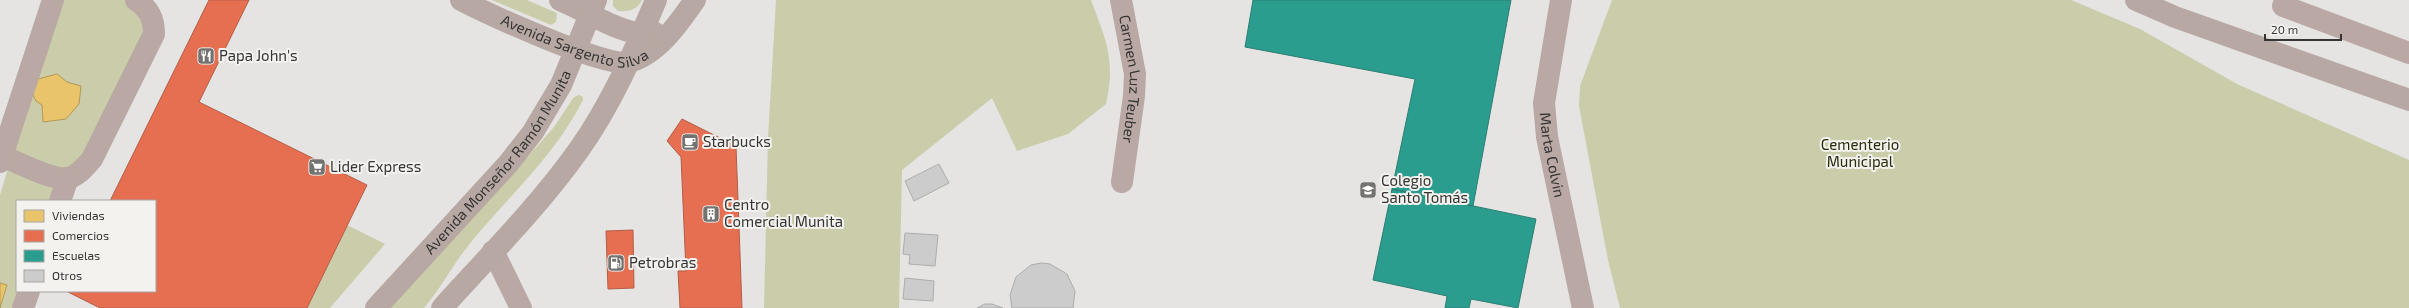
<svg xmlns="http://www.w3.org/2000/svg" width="2409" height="308" font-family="'Exo 2',sans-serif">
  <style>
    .green { fill: #caccaa }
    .homes { fill: #e9c46a; stroke: #b3995a }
    .shops { fill: #e76f51; stroke: #b25e48 }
    .schools { fill: #2a9d8f; stroke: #2d7e73 }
    .building { fill: #cdcccc; stroke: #adadac }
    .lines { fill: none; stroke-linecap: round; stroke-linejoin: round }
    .minor { stroke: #b9a8a3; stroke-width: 22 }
    .major { stroke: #b8a8a3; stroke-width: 22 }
    .labels { text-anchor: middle; stroke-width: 4; stroke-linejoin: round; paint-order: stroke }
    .street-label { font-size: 15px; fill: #353533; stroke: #f3f2ef }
    .poi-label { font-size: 15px; fill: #353533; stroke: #f3f2ef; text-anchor: start }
    .park-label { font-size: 15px; fill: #2b2c0a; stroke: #f3f2ef }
  </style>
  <rect width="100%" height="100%" fill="#e5e4e2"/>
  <!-- green -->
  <path class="green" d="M59,0H126L148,27L87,156L56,201H17V291H25L19,308H0V195Z
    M492,0H527L557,13L556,22L551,25Z
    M613,0H642C637,10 629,12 618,11L613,6Z
    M776,0H1091C1106,41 1116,59 1106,104L1068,134L1017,151L992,98L902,170L899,308H764L768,138Z
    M1612,0H2071L2140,29L2237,84L2409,160V308H1620L1608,260L1579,106L1580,86Z
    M579,95L583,97V100C555,155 511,194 472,241C454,262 442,287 424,308H388L530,154L554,127L574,97Z
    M347,225L385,244L330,308H307Z"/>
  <!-- homes -->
  <path class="homes" d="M57,74L67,82L81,86L79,104L66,119L43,122L42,105L36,101L32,93L38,79Z
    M0,283L7,285L0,308Z"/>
  <!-- shops -->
  <path class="shops" d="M209,0H249L199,102L367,185L307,308H100L66,291H155V201H110Z
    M682,119L736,146L742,308H680L678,271H686L681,157L667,141Z
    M633,230L634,288L608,289L606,231Z"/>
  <!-- schools -->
  <path class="schools" d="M1253,0H1511L1473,206L1392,189L1415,79L1245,47Z
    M1392,189L1536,219L1518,308L1471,299L1469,308H1445L1447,296L1373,280Z"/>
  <!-- building -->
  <path class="building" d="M939,164L949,183L914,201L905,181Z
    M905,233L938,235L935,266L909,264L910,255L903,254Z
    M1041,263L1050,264L1067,274L1075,291L1073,308H1012L1010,295L1016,277L1031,265Z
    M905,278L934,281L933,301L903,299Z
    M985,304H992L1003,308H977Z"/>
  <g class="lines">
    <!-- minor -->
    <g class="minor">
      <path id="s1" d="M1121,0L1135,74L1134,96L1122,182"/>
      <path id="s2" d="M1561,0L1544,103L1547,137L1583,308"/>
      <path d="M2283,6L2409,53"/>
      <path d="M0,155C16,161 52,181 68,178C78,176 85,167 92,159L154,34C154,18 149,9 136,0"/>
      <path d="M0,162L53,0"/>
      <path d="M60,201L68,178"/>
      <path d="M493,251L521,308"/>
      <path d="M23,308L29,291"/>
    </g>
    <!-- major -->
    <g class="major">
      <path id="s3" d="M461,0C486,13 607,69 629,62C658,54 679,23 695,0"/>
      <path d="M560,0C585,10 629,40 655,33"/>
      <path d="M2136,0L2175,17L2409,100"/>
      <path id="s4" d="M376,308L508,164L533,132L561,85L596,0"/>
      <path d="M442,308C488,257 538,207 578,151C611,105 634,52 656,0"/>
    </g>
  </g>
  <!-- icons -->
  <defs>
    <symbol id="restaurant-square" viewBox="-11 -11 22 22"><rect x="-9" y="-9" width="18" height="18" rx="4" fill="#737270" stroke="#f3f2ef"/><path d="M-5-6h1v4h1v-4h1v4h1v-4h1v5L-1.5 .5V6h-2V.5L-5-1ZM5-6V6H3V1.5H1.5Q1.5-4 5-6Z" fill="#fff"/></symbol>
    <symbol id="cafe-square" viewBox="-11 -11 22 22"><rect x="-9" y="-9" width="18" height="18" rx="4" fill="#737270" stroke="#f3f2ef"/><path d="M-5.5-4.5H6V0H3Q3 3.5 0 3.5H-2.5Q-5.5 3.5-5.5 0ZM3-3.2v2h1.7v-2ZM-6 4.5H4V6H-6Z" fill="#fff"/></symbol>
    <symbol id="supermarket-square" viewBox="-11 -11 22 22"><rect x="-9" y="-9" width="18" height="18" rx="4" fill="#737270" stroke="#f3f2ef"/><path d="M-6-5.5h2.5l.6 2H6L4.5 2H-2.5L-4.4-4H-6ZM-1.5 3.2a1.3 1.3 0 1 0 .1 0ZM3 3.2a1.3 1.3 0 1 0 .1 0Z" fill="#fff"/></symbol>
    <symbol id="school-square" viewBox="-11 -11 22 22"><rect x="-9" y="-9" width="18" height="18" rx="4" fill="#737270" stroke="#f3f2ef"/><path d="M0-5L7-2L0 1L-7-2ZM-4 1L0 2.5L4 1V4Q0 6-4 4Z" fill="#fff"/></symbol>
    <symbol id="building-square" viewBox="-11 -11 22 22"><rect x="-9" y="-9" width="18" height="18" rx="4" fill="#737270" stroke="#f3f2ef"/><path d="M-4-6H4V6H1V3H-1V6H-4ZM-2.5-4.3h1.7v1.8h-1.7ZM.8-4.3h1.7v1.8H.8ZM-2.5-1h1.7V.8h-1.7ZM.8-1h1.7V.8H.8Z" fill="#fff"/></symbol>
    <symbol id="fuel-square" viewBox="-11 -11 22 22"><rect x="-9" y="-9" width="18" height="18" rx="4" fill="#737270" stroke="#f3f2ef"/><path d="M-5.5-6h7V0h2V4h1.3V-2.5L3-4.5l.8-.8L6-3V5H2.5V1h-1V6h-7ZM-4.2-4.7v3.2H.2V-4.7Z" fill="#fff"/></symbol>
  </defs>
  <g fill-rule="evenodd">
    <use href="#restaurant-square" x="196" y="46" width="20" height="20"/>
    <use href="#cafe-square" x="680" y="132" width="20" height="20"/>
    <use href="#supermarket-square" x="307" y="157" width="20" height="20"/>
    <use href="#school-square" x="1358" y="180" width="20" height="20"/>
    <use href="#building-square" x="701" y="204" width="20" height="20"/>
    <use href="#fuel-square" x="606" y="253" width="20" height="20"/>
  </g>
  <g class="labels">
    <!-- street labels -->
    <g class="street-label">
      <text dy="5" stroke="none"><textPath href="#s3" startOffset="123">Avenida Sargento Silva</textPath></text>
      <text dy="5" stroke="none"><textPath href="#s1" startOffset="80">Carmen Luz Teuber</textPath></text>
      <text dy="5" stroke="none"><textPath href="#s2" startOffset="157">Marta Colvin</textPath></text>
      <text dy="5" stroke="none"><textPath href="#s4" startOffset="191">Avenida Monseñor Ramón Munita</textPath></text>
    </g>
    <!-- poi labels -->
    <g class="poi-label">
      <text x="219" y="61">Papa John's</text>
      <text x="703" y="147">Starbucks</text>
      <text x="330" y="172">Lider Express</text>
      <text x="1381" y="186">Colegio<tspan x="1381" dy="17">Santo Tomás</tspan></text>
      <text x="724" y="210">Centro<tspan x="724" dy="17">Comercial Munita</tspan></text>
      <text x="629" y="268">Petrobras</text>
    </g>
    <!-- park labels -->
    <g class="park-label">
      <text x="1860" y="150">Cementerio<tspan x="1860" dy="17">Municipal</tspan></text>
    </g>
  </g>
  <!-- legend -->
  <rect x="16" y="200" width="140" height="92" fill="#f3f2ef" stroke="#a7a6a4"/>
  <rect x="24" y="210" width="20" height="12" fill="#e9c46a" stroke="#a7a6a4"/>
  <text x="52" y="220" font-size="12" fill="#353533">Viviendas</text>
  <rect x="24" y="230" width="20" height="12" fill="#e76f51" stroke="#a7a6a4"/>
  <text x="52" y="240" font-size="12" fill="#353533">Comercios</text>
  <rect x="24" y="250" width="20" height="12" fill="#2a9d8f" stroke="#a7a6a4"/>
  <text x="52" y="260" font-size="12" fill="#353533">Escuelas</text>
  <rect x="24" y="270" width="20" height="12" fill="#cdcccc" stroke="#a7a6a4"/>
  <text x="52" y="280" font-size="12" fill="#353533">Otros</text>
  <!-- scale -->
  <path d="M2265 34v6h76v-6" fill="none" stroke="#353533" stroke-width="2"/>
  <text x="2271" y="34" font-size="12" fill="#353533" stroke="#f3f2ef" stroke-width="3" paint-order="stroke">20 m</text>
</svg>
